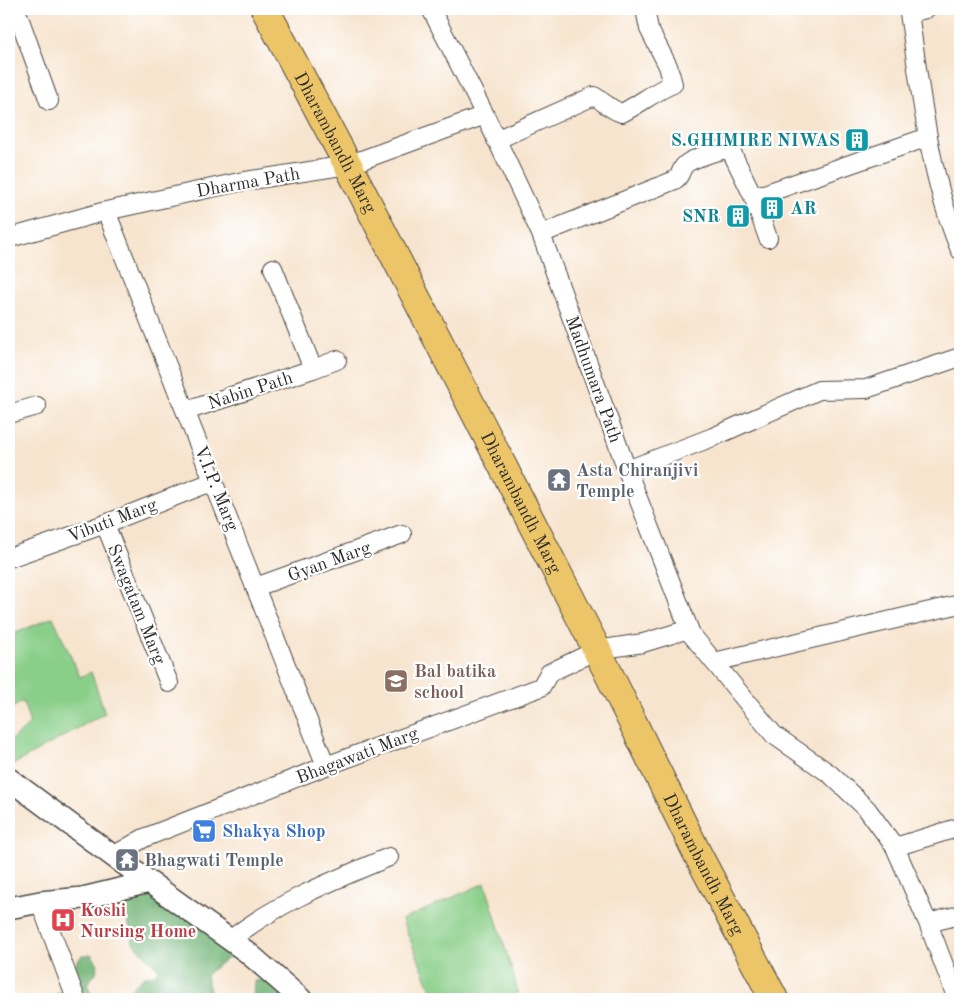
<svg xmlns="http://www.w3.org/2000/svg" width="969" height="1008" font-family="'Old Standard TT',serif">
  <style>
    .green { fill: #8acf89; stroke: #5a7d5a }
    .forest { fill: #6fb275; stroke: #4d6e50 }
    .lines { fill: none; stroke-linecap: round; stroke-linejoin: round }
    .minor-casing { stroke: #4a4743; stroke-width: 20 }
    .tertiary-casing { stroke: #4a4743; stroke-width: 24 }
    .primary-casing { stroke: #4a4743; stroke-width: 30 }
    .minor { stroke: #fff; stroke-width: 18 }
    .tertiary { stroke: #fff; stroke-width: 21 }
    .primary { stroke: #edc569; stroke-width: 28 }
    .labels { text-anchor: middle; stroke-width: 4.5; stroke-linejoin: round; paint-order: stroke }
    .culture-label { font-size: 18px; font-weight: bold; fill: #0d838f; stroke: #fff; text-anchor: end }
    .street-label { font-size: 18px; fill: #2b2b2b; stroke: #fff }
    .worship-label { font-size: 18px; font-weight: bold; fill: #5b616d; stroke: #fff; text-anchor: start }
    .education-label { font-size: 18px; font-weight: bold; fill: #785e54; stroke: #fff; text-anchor: start }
    .shop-label { font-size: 18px; font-weight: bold; fill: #366cbe; stroke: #fff; text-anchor: start }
    .health-label { font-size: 18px; font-weight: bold; fill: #be3a42; stroke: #fff; text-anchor: start }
  </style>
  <rect width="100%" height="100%" fill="#fff"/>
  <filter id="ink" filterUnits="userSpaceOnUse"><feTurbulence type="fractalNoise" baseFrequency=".02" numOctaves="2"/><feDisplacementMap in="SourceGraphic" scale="10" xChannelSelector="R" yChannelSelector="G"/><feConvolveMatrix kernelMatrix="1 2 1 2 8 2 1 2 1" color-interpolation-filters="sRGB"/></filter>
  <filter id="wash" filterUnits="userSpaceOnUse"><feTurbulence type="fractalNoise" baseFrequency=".0096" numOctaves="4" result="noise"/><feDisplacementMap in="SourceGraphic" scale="20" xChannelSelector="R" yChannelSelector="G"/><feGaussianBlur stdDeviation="1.12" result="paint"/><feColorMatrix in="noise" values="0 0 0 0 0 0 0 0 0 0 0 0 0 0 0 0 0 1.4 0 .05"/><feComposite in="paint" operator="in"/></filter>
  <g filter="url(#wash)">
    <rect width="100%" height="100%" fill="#f7e4ce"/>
    <!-- green -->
    <path class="green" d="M53,617L80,677L91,672L105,713L9,767V742L30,724L23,701L9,710V636Z
      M485,883L514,977L518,994L505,999H435L402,920Z"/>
    <!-- forest -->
    <path class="forest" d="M147,892L227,944L230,957L214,968L206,976L211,994L207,999H164V996L160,993L162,989C152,988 142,988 133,994V999H55L57,993L67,991L73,968L82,955H92L98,964L96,973L87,984L93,997C104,993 111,994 122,997L144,976L155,975L158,969L133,943L123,899Z
      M263,980L279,989L283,999H253L254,981Z"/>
  </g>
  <g filter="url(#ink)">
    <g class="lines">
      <defs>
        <path id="minor" d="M16,9L49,101
          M431,9L485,115L541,234L627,470L691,634L774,735L830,774L867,809L895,847L928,923L957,999
          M909,9V13L926,9
          M909,13C921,93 929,175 960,250
          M496,140L594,96C604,102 611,110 622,113C640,104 655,91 673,84L668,66L649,29L645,9
          M753,196L768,238
          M106,211L326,766
          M541,234L675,180C681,176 680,171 684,166C689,159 719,150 728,149L732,153L753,196L767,193L928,137
          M9,238L106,211L239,182L348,165L485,115
          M313,369L337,360
          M186,411L313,369L273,268
          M9,414L37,406
          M627,470L713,437L819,390L866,389L960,357
          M105,524L169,683
          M9,558L105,524L214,481
          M256,587L402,534
          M714,662L960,604
          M895,847L960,827
          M113,856L144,838L326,766L541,687L549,673L597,650L643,643L689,629
          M40,902L76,999
          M928,923L960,915
          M230,940C278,902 334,880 389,857"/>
        <path id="tertiary" d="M9,779L113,856L247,952L301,999
          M9,908L40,902L83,898L149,882"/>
        <g id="primary">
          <path id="s1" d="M265,9L348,165L597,650L697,853L774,999"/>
        </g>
      </defs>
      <!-- minor casing -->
      <use href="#minor" class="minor-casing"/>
      <!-- tertiary casing -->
      <use href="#tertiary" class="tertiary-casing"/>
      <!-- primary casing -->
      <use href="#primary" class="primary-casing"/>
      <!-- minor -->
      <use href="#minor" class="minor"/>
      <!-- tertiary -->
      <use href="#tertiary" class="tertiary"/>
      <!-- primary -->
      <use href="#primary" class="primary"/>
    </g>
  </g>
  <!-- icons -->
  <defs>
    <symbol id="building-square" viewBox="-11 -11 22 22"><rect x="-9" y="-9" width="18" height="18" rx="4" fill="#0f9aa8" stroke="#fff"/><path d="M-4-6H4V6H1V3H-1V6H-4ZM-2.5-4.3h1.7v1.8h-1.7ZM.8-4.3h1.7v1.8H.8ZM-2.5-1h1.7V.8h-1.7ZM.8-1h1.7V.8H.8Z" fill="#fff"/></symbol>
    <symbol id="temple-square" viewBox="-11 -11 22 22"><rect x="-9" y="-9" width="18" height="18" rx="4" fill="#6b7280" stroke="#fff"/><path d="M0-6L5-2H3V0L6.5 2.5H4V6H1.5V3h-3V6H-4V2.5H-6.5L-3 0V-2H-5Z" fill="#fff"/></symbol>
    <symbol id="school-square" viewBox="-11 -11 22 22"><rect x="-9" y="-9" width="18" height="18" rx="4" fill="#8d6e63" stroke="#fff"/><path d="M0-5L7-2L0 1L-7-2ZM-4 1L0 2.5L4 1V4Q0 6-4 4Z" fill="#fff"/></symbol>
    <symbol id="supermarket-square" viewBox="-11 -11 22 22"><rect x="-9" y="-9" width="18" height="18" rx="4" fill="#3f7fe0" stroke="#fff"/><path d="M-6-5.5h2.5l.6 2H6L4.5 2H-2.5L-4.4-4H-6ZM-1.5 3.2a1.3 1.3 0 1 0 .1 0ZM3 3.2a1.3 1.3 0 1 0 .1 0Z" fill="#fff"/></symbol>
    <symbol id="hospital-square" viewBox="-11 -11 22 22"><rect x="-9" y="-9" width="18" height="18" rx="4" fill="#e0444e" stroke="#fff"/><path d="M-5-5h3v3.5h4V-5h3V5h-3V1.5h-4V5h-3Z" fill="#fff"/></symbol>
  </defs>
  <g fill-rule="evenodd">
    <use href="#building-square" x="843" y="126" width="28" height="28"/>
    <use href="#building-square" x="758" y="194" width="28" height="28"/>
    <use href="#building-square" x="724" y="202" width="28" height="28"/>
    <use href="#temple-square" x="545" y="466" width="28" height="28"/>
    <use href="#school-square" x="382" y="667" width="28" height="28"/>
    <use href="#supermarket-square" x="190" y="817" width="28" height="28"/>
    <use href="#temple-square" x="113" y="846" width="28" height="28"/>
    <use href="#hospital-square" x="49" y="906" width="28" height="28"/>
  </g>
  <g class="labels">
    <!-- culture labels -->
    <g class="culture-label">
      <text x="840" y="146">S.GHIMIRE NIWAS</text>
      <text x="790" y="214" text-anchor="start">AR</text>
      <text x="720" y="222">SNR</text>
    </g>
    <!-- street labels -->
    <g class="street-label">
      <text dy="6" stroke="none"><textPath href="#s1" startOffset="151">Dharambandh Marg</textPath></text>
      <text transform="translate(248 182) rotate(-10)" y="6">Dharma Path</text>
      <text transform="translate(594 379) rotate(70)" y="6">Madhumara Path</text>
      <text transform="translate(250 390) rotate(-18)" y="6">Nabin Path</text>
      <text transform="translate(217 488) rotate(68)" y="6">V.I.P. Marg</text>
      <text dy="6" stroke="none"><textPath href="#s1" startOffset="556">Dharambandh Marg</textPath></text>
      <text transform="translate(112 520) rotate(-21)" y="6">Vibuti Marg</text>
      <text transform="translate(329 561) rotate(-20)" y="6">Gyan Marg</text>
      <text transform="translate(137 604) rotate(68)" y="6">Swagatam Marg</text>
      <text transform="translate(357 755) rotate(-21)" y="6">Bhagawati Marg</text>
      <text dy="6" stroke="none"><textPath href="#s1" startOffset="961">Dharambandh Marg</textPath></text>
    </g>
    <!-- worship labels -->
    <g class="worship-label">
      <text x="576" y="476">Asta Chiranjivi<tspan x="576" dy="21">Temple</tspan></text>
      <text x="144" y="866">Bhagwati Temple</text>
    </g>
    <!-- education labels -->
    <g class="education-label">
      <text x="414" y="677">Bal batika<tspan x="414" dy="21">school</tspan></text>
    </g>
    <!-- shop labels -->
    <g class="shop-label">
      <text x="222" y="837">Shakya Shop</text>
    </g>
    <!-- health labels -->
    <g class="health-label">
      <text x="80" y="916">Koshi<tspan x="80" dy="21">Nursing Home</tspan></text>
    </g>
  </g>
  <!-- margin -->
  <rect width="969" height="1008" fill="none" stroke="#fff" stroke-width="30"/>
</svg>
